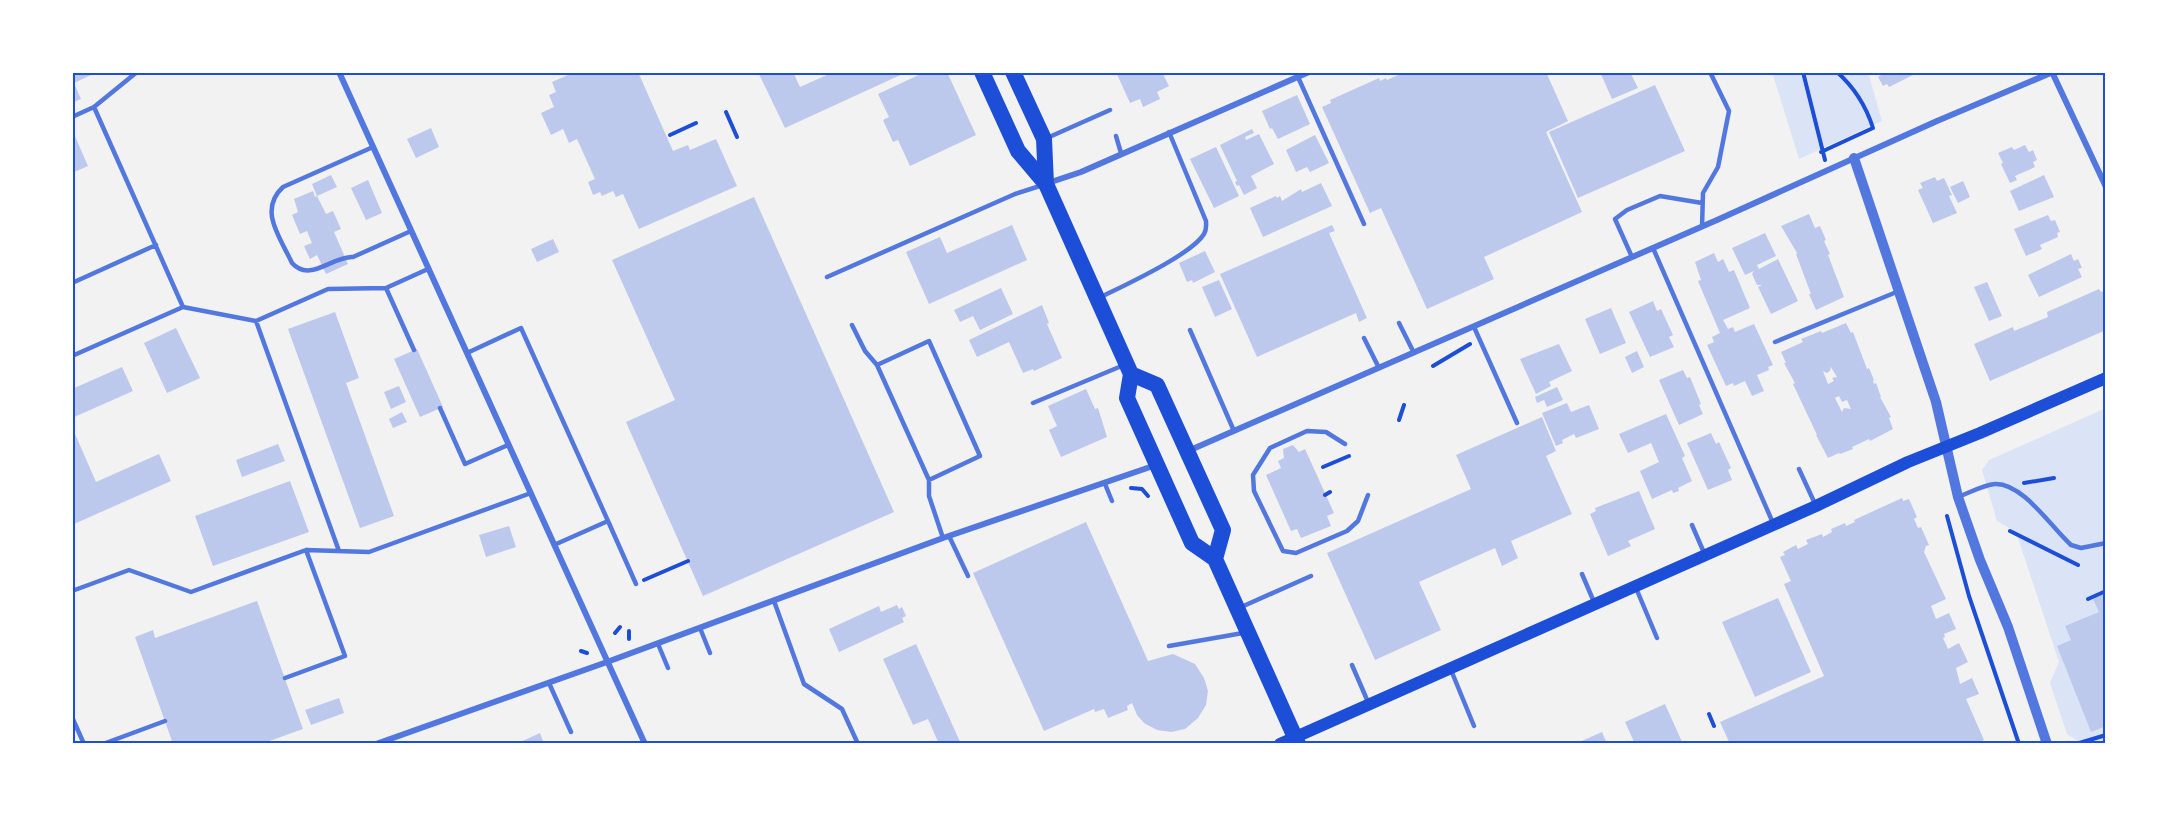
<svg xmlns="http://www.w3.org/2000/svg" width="2178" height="816" font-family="'DM Sans',sans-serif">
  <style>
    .green { fill: #dbe4f7 }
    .building { fill: #bdc9ec; fill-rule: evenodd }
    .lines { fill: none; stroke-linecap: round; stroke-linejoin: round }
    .path { stroke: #1d4ed8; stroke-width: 4 }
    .service { stroke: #5277de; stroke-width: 4.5 }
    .minor { stroke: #5277de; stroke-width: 6 }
    .tertiary { stroke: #5277de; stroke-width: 10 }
    .secondary { stroke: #1d4ed8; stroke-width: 12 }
    .trunk { stroke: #1d4ed8; stroke-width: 16 }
    .neatline { fill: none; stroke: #1d4ed8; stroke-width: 2 }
  </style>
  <rect width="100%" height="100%" fill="#f2f2f2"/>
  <!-- green -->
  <path class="green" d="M1772,72H1868L1882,121L1799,159Z
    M2106,408V744H2082L2067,734L2050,683L2059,662L2016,532L1997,521L1982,470L1989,460Z"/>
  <!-- building -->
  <path class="building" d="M72,72H90L91,75L74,83L81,99L72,103Z
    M575,72H638L673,151L688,145L690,150L716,139L737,186L639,229L623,194L616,197L613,191L602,196L600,192L593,195L588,182L595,179L577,139L569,143L563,129L551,135L541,113L554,107L549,95L556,92L552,82Z
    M758,72H793L800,87L829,74L828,72H907L785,128Z
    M925,72H947L976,135L910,166L898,140L893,142L883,120L889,117L878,94Z
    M1116,72H1162L1169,86L1157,92L1160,99L1143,107L1140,99L1130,103Z
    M1405,72H1546L1568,121L1546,132L1582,212L1484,257L1494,279L1427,309L1381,208L1370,213L1322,107L1331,103L1330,100L1379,78L1380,81L1386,78L1387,80Z
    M1600,72H1630L1638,88L1612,99Z
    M1879,72H1912L1913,75L1889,87L1887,84L1883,86L1878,77L1881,75Z
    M1655,85L1685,151L1578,198L1549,132Z
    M1297,95L1310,124L1278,139L1272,128L1270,129L1262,111Z
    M431,128L439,147L416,158L407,139Z
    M1252,129L1254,133L1245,137L1246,140L1259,134L1274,164L1251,176L1257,188L1244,195L1239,185L1237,186L1235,182L1237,181L1220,145Z
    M72,134H74L88,166L72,173Z
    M1315,135L1329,163L1310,172L1307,167L1296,172L1286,150Z
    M2025,145L2029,152L2033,150L2037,160L2033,162L2035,167L2015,176L2017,180L2010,183L2001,164L2003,163L1998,153L2012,147L2014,150Z
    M1216,147L1239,196L1214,208L1190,159Z
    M331,175L337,187L317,196L312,184Z
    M2044,175L2054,197L2019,211L2010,191Z
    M1935,177L1937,181L1944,178L1952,195L1949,196L1957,213L1933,223L1918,190L1923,188L1920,183Z
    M368,180L382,213L366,220L351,188Z
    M1963,181L1970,197L1958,203L1950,187Z
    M1321,183L1332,206L1263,237L1250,208L1276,196L1277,198L1280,196L1282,201L1301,189L1302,192Z
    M313,191L315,197L317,196L326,214L333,211L341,229L334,232L348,264L326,274L317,255L310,259L304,246L312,243L307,231L300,234L292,215L298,212L294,199Z
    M754,197L894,512L703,596L626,422L675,400L612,260Z
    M1809,214L1815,228L1820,226L1826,240L1824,241L1830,254L1828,255L1844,297L1816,310L1809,294H1811L1796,254L1797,253L1781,226Z
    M2048,215L2051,221L2055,220L2060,232L2057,233L2058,237L2040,245L2042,249L2026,256L2014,229Z
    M1012,225L1027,260L929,304L906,252L940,237L947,253Z
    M1332,225L1335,231L1329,233L1367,318L1359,322L1356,313L1257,357L1220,274Z
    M1765,233L1776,256L1757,265L1759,269L1778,259L1798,301L1771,314L1758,287L1762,285H1757L1752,274L1754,271L1745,275L1732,248Z
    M553,239L559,252L537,262L531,249Z
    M1205,251L1215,272L1193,283L1192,280L1187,282L1179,263Z
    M1714,253L1718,262L1723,259L1729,272L1734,270L1750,308L1723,320L1728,329L1733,327L1735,332L1754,324L1773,365L1768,367L1769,370L1757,375L1764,391L1752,396L1745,381L1734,386L1733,383L1726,386L1707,345L1714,342L1712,337L1720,333L1698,281L1701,280L1695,262Z
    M2071,254L2074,261L2078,259L2082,268L2078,269L2082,277L2039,297L2028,275Z
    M1219,280L1232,309L1215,317L1202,287Z
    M1987,282L2002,316L1989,321L1974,287Z
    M1001,288L1013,314L980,330L973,316L960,322L954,310Z
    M2099,289L2101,292L2106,290V330L1990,381L1974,344L2013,327L2014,331L2048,317L2047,312Z
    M1653,301L1657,311L1661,309L1673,335L1669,337L1674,347L1650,357L1629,312Z
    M1042,305L1049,323L1047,324L1062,358L1034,371L1033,369L1023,373L1009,342L977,357L969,340Z
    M1611,308L1626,343L1600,354L1585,319Z
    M335,312L359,378L346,383L394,516L360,528L288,329Z
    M1846,323L1851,333L1853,332L1867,369L1869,368L1874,380L1873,381L1874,384L1876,383L1881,397H1880L1891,417L1889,418L1893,429L1870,441L1869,439L1852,447L1853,449L1840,454L1839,453L1828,458L1816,435H1817L1793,384L1795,383L1784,363H1786L1781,352L1803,342L1801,339L1821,331L1822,333ZM1831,367L1837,377L1832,378L1834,381L1828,384L1823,371L1827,373L1830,371ZM1839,396L1842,402L1847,400L1851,409L1844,408L1842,412L1835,398Z
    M176,328L200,378L167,393L144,343Z
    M1559,344L1572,371L1549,382L1551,386L1536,394L1520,359Z
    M417,349L443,407L420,417L394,359Z
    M1637,351L1644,367L1632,373L1625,357Z
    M122,367L133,391L72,418V389Z
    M1683,370L1687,378L1690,377L1701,404L1699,405L1703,414L1679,425L1659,380Z
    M399,386L406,402L391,409L384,392Z
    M1557,387L1563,400L1547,407L1544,400L1537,403L1535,397Z
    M1086,389L1095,409L1098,408L1107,437L1061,457L1049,430L1057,426L1048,406Z
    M1567,403L1571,412L1589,405L1599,429L1576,438L1574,434L1562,440L1563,443L1556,446L1542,413Z
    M402,412L407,422L393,428L389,419Z
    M1666,414L1685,456L1682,458L1692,481L1678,488L1679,491L1673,493L1672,490L1652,499L1640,471L1659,462L1651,443L1628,453L1619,434Z
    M1542,417L1556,451L1546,456L1572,514L1511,541L1518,558L1502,566L1495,548L1419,582L1441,630L1375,660L1327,553L1471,489L1456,455Z
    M72,427L96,482L159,454L171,481L74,524L72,520Z
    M1711,433L1716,444L1719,442L1731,468L1728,470L1732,480L1708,490L1687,443Z
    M278,444L285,461L242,477L236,460Z
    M1293,445L1299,452L1305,449L1334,513L1327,516L1331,526L1301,538L1297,529L1291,531L1266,475L1281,468L1278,461L1284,458L1283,449Z
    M290,481L309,532L213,566L195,516Z
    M1639,491L1655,529L1628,541L1631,546L1608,556L1590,514L1596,511L1595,508Z
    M1902,498L1903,501L1909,499L1917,517L1914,519L1918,528L1921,527L1929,545L1926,546L1924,552L1946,599L1931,606L1936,619L1949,613L1956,629L1944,634L1945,637L1943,638L1948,649L1959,643L1968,662L1956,668L1960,684L1972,678L1979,694L1966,699L1984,740L1975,744H1730L1720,722L1824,676L1784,584L1791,581L1780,557L1785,555L1783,552L1796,545L1798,549L1808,544L1806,540L1822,534L1823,537L1832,532L1831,529L1845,523L1846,526L1855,522L1854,520Z
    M1086,522L1148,661L1173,654L1195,664L1204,678L1208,691L1206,705L1198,718L1185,729L1171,732L1157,730L1144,723L1137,715L1132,703L1127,706L1128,710L1108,718L1104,709L1095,712L1094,709L1044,731L973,573Z
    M509,526L516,547L486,557L479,535Z
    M2106,593V726L2091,732L2057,646L2071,640L2065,626L2099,612L2093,599Z
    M1778,598L1811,672L1755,697L1722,622Z
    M257,601L303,729L261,744H173L135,637L153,630L155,638Z
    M897,605L899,609L902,607L906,616L902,618L904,622L839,652L829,629L879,606L881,612Z
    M916,644L961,744H939L928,719L913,725L883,659Z
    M339,698L344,713L311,725L305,710Z
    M1665,704L1683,744H1635L1625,722Z
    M1602,732L1607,744H1575Z
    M540,733L544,744H516Z"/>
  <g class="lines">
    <!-- path -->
    <path class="path" d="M1803,72L1825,160
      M726,112L737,137
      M670,135L696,123
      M1821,152L1873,128C1866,106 1855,88 1837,72
      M1433,366L1470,344
      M1399,420L1404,405
      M1323,467L1349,456
      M2024,483L2054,478
      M1131,488L1142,489L1148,496
      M1325,495L1330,492
      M1947,516L1969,596L2019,744
      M2010,531L2078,565
      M644,580L688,561
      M2088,599L2106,591
      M615,633L620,627
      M629,639V631
      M581,651L587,653
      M1709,714L1714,726
      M1382,744H1383
      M2076,744L2106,735"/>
    <!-- service -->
    <path class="service" d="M1298,77L1364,224
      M72,117L94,107L137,72
      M1116,136L1121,153
      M1047,138L1110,110
      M373,147L283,187C258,210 280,237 292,263C310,283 332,256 353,257L411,231
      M1702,227L1703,193L1718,167L1729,111L1710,72
      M1653,248L1773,523
      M1632,257L1615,219L1627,210L1660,196L1702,203
      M827,277L1015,194L1043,185
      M72,283L156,245
      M1101,297C1125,285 1191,255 1204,234C1207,229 1206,226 1206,221L1169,132
      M183,307L256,321L339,551
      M256,321L328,289L386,288
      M1399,323L1414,353
      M852,325L865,351L877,365
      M1474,327L1517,423
      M1190,330L1234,431
      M1364,338L1379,368
      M1775,342L1899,291
      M414,350L386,288L428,269
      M467,353L521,328L608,521L554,545
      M72,356L183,307L94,107
      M1033,403L1124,365
      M440,408L465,464L508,445
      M1345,444L1326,432L1307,431L1270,448L1253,475L1254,491L1283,551L1296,553L1347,531L1358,521L1368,495
      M1799,469L1816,506
      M929,480L980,456L929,341L877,365L929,480V496L943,538
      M1105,484L1112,501
      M1958,497C1969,493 1983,485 1995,484C2023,483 2051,527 2071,545L2081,548L2106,543
      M608,521L636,584
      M1692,525L1705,555
      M949,536L968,576
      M1582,574L1594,602
      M1636,588L1657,638
      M72,591L129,570L191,592L306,550L369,552L531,493
      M774,601L804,684L842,709L858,744
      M1239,608L1311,576
      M700,628L710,653
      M658,644L668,668
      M1169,646L1243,633
      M1352,665L1368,702
      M1451,670L1474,726
      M285,678L345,656L306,550
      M549,683L571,732
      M72,717L84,744
      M103,744L165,721"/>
    <!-- minor -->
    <path class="minor" d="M339,72L645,744
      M2052,72L2106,187
      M1048,183L1081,172L1309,72
      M1188,451L1717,220L1937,121L2053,72
      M376,744L607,662L943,538L1156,465"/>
    <!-- tertiary -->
    <path class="tertiary" d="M1854,158L1936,402L1958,497L1980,560L2008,627L2047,744"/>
    <!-- secondary -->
    <path class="secondary" d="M1280,744L1816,506L1908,462L1980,433L2106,378"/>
    <!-- trunk -->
    <path class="trunk" d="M982,72L1018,151L1046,184L1131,374L1127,398L1192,543L1215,559L1298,744
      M1013,72L1044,139L1046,184
      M1131,374L1157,385L1223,530L1215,559"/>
  </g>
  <!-- border -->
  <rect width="2178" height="816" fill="none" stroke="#ffffff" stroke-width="147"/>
  <rect x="74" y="74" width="2030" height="668" class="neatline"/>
</svg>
